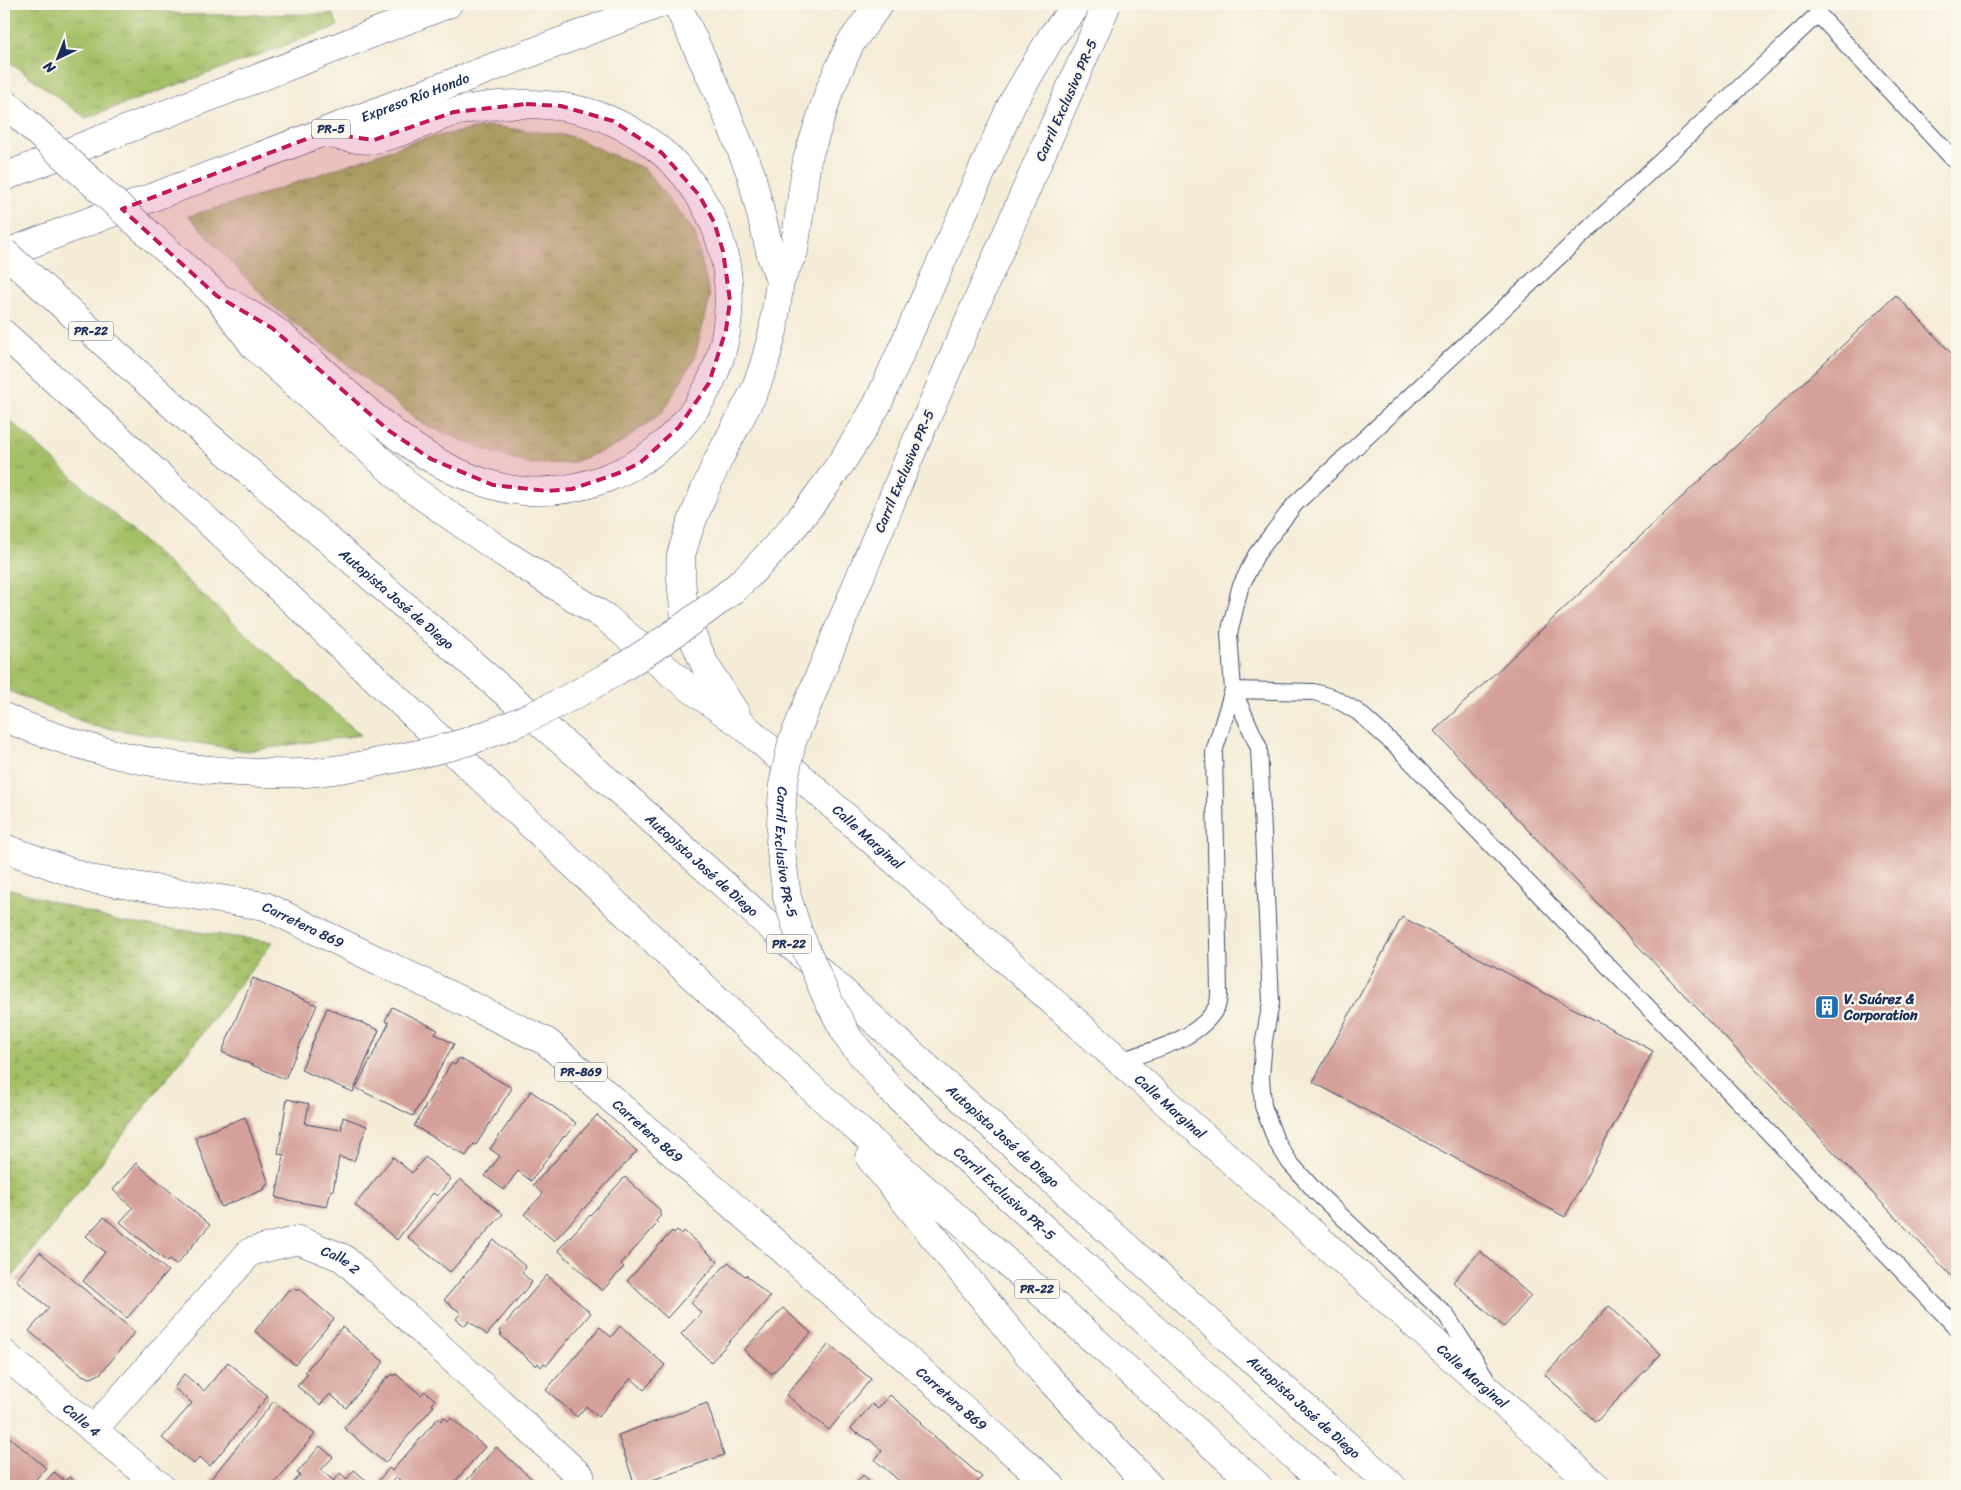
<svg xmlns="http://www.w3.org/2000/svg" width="1961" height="1490" font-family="Sriracha,sans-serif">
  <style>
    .grass { fill: url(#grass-tufts); stroke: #607762 }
    .wetland { fill: url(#wetland-marsh); stroke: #607762 }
    .building { fill: #d4a099 }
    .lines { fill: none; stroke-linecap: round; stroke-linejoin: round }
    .lane-casing { stroke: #3c4b70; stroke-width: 18 }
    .street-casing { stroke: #3c4b70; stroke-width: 29 }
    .highway-casing { stroke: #3c4b70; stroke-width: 29 }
    .lane { stroke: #fff; stroke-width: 16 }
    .street { stroke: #fff; stroke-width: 28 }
    .highway { stroke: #fff; stroke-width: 28 }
    .highway-bridge-casing { stroke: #3c4b70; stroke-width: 29; stroke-linecap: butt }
    .highway-bridge { stroke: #fff; stroke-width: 28 }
    .marked { fill: #c2185b; fill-opacity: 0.2; stroke: #c2185b; stroke-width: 4; stroke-dasharray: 10 6; stroke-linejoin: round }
    .labels { text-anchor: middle; stroke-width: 4.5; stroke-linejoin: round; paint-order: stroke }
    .shield { fill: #fbf7ec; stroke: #5e6b89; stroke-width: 1 }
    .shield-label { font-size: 12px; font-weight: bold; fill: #1b2f5e }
    .street-label { font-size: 14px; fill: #1b2f5e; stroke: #fbf7ec }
    .poi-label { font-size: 14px; font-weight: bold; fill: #1b2f5e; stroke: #fbf7ec; text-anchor: start }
  </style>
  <defs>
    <pattern id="grass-tufts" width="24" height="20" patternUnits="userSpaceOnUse" patternTransform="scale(1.25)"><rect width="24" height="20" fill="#a4bf66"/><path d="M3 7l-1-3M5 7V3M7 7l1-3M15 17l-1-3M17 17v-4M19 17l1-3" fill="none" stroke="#859c57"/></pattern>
    <pattern id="wetland-marsh" width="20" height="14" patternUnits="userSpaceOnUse" patternTransform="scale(1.25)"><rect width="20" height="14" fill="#a4bf66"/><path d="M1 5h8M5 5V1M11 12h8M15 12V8" fill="none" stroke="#859c57"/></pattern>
  </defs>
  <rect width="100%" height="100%" fill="#fbf7ec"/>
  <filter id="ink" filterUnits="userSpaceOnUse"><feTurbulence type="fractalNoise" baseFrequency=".02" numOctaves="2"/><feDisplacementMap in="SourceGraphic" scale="10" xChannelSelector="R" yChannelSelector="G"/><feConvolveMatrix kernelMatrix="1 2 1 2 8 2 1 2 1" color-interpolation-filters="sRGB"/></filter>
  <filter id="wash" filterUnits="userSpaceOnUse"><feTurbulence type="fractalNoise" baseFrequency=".0096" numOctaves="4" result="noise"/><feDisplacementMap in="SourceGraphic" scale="20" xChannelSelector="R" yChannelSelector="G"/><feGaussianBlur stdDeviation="1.12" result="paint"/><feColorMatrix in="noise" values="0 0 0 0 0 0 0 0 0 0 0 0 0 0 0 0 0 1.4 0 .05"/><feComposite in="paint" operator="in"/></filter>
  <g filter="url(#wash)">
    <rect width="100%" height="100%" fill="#f5ecd7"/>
    <!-- grass -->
    <path class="grass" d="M4,4H127L185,15L333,14L338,26L86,118L4,58Z
      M490,126L570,136L645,169L695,233L710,298L694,359L663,412L618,445L571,463L528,464L485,450L423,424L270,304L189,216L252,198L418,140Z
      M4,415L245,633L361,735L247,751L93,726L4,689Z"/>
    <!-- wetland -->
    <path class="wetland" d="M4,887L120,922L273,942L4,1288Z"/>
    <g id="blocks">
      <!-- building -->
      <path class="building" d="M1896,295L1957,359V1282L1434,731Z
        M1402,917L1653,1051L1565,1217L1313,1082Z
        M253,978L317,1005L285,1079L222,1052Z
        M392,1007L438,1030L435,1034L454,1044L413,1116L356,1088L389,1023L385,1021Z
        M327,1008L379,1030L353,1092L301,1070Z
        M459,1058L512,1088L476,1145L474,1144L466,1156L414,1126L451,1063L455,1065Z
        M531,1091L576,1123L565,1137L564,1136L531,1181L518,1171L504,1190L485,1176L500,1156L490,1149Z
        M287,1099L309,1104L305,1124L341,1130L343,1117L367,1126L354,1161L339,1157L333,1191L331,1190L327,1207L276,1198L284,1155L278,1154Z
        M597,1115L637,1151L554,1241L524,1214L543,1194L533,1185Z
        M245,1117L269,1184L264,1187L265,1189L221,1207L195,1137Z
        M393,1157L412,1173L425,1157L451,1179L437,1196L433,1193L397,1240L355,1205Z
        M136,1163L210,1225L176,1265L169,1260L167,1262L120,1222L133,1208L113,1190Z
        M625,1177L661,1211L659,1213L661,1215L656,1221L658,1223L621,1264L624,1267L602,1291L558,1250Z
        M460,1179L503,1214L450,1272L407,1237Z
        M104,1217L168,1271L127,1318L83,1281L105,1252L86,1236Z
        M677,1230L682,1234L684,1231L718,1262L667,1318L627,1281L672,1231L674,1233Z
        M494,1240L526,1267L522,1273L532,1282L487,1335L469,1321L465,1326L456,1319L461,1313L444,1300Z
        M1480,1251L1531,1296L1504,1327L1453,1282Z
        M40,1252L135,1332L101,1373L94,1377L89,1378L80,1374L29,1331L49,1308L16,1280Z
        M728,1262L745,1276L746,1275L770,1297L711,1362L681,1334L701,1313L691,1303Z
        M547,1275L591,1313L547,1365L544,1363L541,1367L538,1363L536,1366L500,1335L502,1334L499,1331Z
        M294,1288L297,1291L299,1289L334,1319L295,1365L255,1331L289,1289L291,1291Z
        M1609,1306L1661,1354L1596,1422L1545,1375Z
        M783,1308L811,1333L772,1374L744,1350Z
        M620,1326L665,1365L644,1390L631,1378L598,1417L586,1406L577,1417L546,1390L600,1327L611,1337Z
        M342,1327L384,1362L346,1408L330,1394L320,1405L297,1386L308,1374L305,1372Z
        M829,1344L871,1379L829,1430L786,1395Z
        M228,1362L268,1396L210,1466L200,1457L194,1464L162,1438L192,1403L174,1388L184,1374L204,1391Z
        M392,1374L394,1376L396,1374L421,1395L425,1391L435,1400L432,1405L434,1406L385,1463L344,1428L388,1376L389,1378Z
        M890,1395L922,1422L920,1424L982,1477L974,1486H905L875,1460L882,1451L869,1439L868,1440L858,1433L857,1434L851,1429L872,1404L878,1409Z
        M274,1401L315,1434L272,1486H218L210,1480Z
        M707,1403L724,1455L635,1486L618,1435Z
        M444,1417L448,1421L451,1418L485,1447L451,1486H428L426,1484L424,1486H407L396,1477L388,1486H386L379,1480L389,1468L392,1471L438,1418L441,1421Z
        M9,1437L46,1468L30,1486H4V1438L7,1440Z
        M320,1446L333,1457L321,1470L334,1481L340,1473L347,1479L354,1470L366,1480L361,1486H290L300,1475L297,1473Z
        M496,1447L540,1486H462Z
        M54,1472L65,1481L69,1477L77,1484L75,1486H41Z
        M863,1475L876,1486H853Z"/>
    </g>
  </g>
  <g filter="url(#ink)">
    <use href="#blocks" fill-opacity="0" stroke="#3c4b70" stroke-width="1"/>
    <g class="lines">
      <defs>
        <path id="lane" d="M1233,690L1314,692L1334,698L1358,712L1397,747L1957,1328
          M1119,1061C1151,1051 1201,1039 1217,1006C1219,1001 1219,995 1219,990L1214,752L1233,690
          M1485,1376L1446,1315L1316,1192L1290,1163L1276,1141L1263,1106L1261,1077L1264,1040L1271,1002L1259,748L1233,690L1229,634L1240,588L1256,555L1295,504L1818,14L1957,163"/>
        <g id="street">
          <path id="s1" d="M4,1354L160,1486"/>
          <path id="s2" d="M93,1430L250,1252L298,1240L343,1258L580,1476L577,1486"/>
        </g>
        <g id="highway">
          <path d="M677,4L719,95L751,174L771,255L780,281"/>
          <path d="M4,177L448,4"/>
          <path id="s3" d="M4,254L659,4"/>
          <path id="s4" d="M217,296L255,347L411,488L502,552L605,617L683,683L745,727L1596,1486"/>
          <path d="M227,301C242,311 260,319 274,330C345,385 401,459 492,485C529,496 568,492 604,479C765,419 772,193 614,122C566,100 506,100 455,112C429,119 401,135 375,139C361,142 337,135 322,133"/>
          <path d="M4,334L132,450L817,1093L1258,1486"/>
          <path id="s5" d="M178,410L631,801L1392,1486"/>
          <path d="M734,589C793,535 837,474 877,405L1012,104L1052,36L1078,4"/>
          <path d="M736,714L705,665L685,619L681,579V555L689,529L703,494L718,460L754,392L764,365L773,331L780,281L794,251L807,160L830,89L850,44L879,4"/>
          <path d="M4,717C24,727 47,734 68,741C143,765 221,775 300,773C322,773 344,768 365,765"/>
          <path id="s6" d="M4,848L90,879L265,906L547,1042L1051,1486"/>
          <path d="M870,1158L1042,1371L1149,1486"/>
        </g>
      </defs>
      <!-- lane casing -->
      <use href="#lane" class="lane-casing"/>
      <!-- street casing -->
      <use href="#street" class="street-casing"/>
      <!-- highway casing -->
      <use href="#highway" class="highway-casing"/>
      <!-- lane -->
      <use href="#lane" class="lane"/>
      <!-- street -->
      <use href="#street" class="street"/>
      <!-- highway -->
      <use href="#highway" class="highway"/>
      <defs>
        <g id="highway-bridge">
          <path id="s7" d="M1107,4L909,458L792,742L783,785L780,843L787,897L798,931L827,998L849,1039L891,1090L1327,1486"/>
          <path d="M4,102L217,296"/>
          <path d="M4,252L178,410"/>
          <path d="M365,765C400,757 438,752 472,740C570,706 653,652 734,589"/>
        </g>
      </defs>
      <!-- highway-bridge casing -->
      <use href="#highway-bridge" class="highway-bridge-casing"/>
      <!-- highway-bridge -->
      <use href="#highway-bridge" class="highway-bridge"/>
    </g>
  </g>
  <!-- marked area -->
  <path class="marked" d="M526,104L561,106L613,121L662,153L699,195L714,222L723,251L730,301L726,330L709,383L679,427L640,463L619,473L572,489L547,491L493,485L431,459L388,430L272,328L217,296L122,209L322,133L374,140L454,112Z"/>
  <!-- icons -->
  <defs>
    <symbol id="building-square" viewBox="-11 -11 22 22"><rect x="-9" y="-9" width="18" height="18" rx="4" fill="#1f6fb2" stroke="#fbf7ec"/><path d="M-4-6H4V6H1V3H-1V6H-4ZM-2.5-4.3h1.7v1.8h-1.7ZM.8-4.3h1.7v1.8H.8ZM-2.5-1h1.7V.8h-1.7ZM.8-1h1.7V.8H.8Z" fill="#fff"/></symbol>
  </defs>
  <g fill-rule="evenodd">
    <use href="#building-square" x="1813" y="993" width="28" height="28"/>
  </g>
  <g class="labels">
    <!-- shield labels -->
    <g class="shield">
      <rect x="312" y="119.5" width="38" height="19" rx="4"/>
      <rect x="68.5" y="321.5" width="45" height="19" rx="4"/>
      <rect x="766.5" y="934.5" width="45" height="19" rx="4"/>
      <rect x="555" y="1062.5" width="52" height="19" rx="4"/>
      <rect x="1014.5" y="1279.5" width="45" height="19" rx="4"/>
    </g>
    <g class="shield-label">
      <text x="331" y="133">PR-5</text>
      <text x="91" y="335">PR-22</text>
      <text x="789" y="948">PR-22</text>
      <text x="581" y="1076">PR-869</text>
      <text x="1037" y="1293">PR-22</text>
    </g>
    <!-- street labels -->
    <g class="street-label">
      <text dy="5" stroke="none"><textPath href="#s3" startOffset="440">Expreso Río Hondo</textPath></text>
      <text transform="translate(1066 100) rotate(-66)" y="5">Carril Exclusivo PR-5</text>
      <text transform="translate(904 471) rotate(-67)" y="5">Carril Exclusivo PR-5</text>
      <text dy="5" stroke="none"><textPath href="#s5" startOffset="289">Autopista José de Diego</textPath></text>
      <text dy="5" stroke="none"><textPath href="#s4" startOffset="850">Calle Marginal</textPath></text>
      <text dy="5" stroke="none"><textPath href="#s7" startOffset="914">Carril Exclusivo PR-5</textPath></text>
      <text dy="5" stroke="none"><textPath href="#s5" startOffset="694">Autopista José de Diego</textPath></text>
      <text dy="5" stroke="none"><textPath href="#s6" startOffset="311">Carretera 869</textPath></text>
      <text dy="5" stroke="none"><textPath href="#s4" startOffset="1255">Calle Marginal</textPath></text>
      <text dy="5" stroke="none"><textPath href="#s6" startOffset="716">Carretera 869</textPath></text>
      <text dy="5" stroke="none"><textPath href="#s5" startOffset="1099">Autopista José de Diego</textPath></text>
      <text dy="5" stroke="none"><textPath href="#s7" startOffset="1334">Carril Exclusivo PR-5</textPath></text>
      <text dy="5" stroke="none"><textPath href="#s2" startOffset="334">Calle 2</textPath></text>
      <text dy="5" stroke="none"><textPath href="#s4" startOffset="1660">Calle Marginal</textPath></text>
      <text dy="5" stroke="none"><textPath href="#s6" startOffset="1121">Carretera 869</textPath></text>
      <text dy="5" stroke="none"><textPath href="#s5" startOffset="1504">Autopista José de Diego</textPath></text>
      <text dy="5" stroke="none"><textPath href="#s1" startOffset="102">Calle 4</textPath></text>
    </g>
    <!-- poi labels -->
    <g class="poi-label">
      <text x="1844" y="1004">V. Suárez &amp;<tspan x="1844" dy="16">Corporation</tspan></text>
    </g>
  </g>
  <!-- margin -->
  <rect width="1961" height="1490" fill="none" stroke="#fbf7ec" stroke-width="20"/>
  <!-- north arrow -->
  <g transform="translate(58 58) rotate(223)" stroke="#fbf7ec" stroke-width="4" paint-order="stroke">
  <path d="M0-4L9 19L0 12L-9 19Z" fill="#1b2f5e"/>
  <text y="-8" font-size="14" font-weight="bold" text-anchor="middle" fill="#1b2f5e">N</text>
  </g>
</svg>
